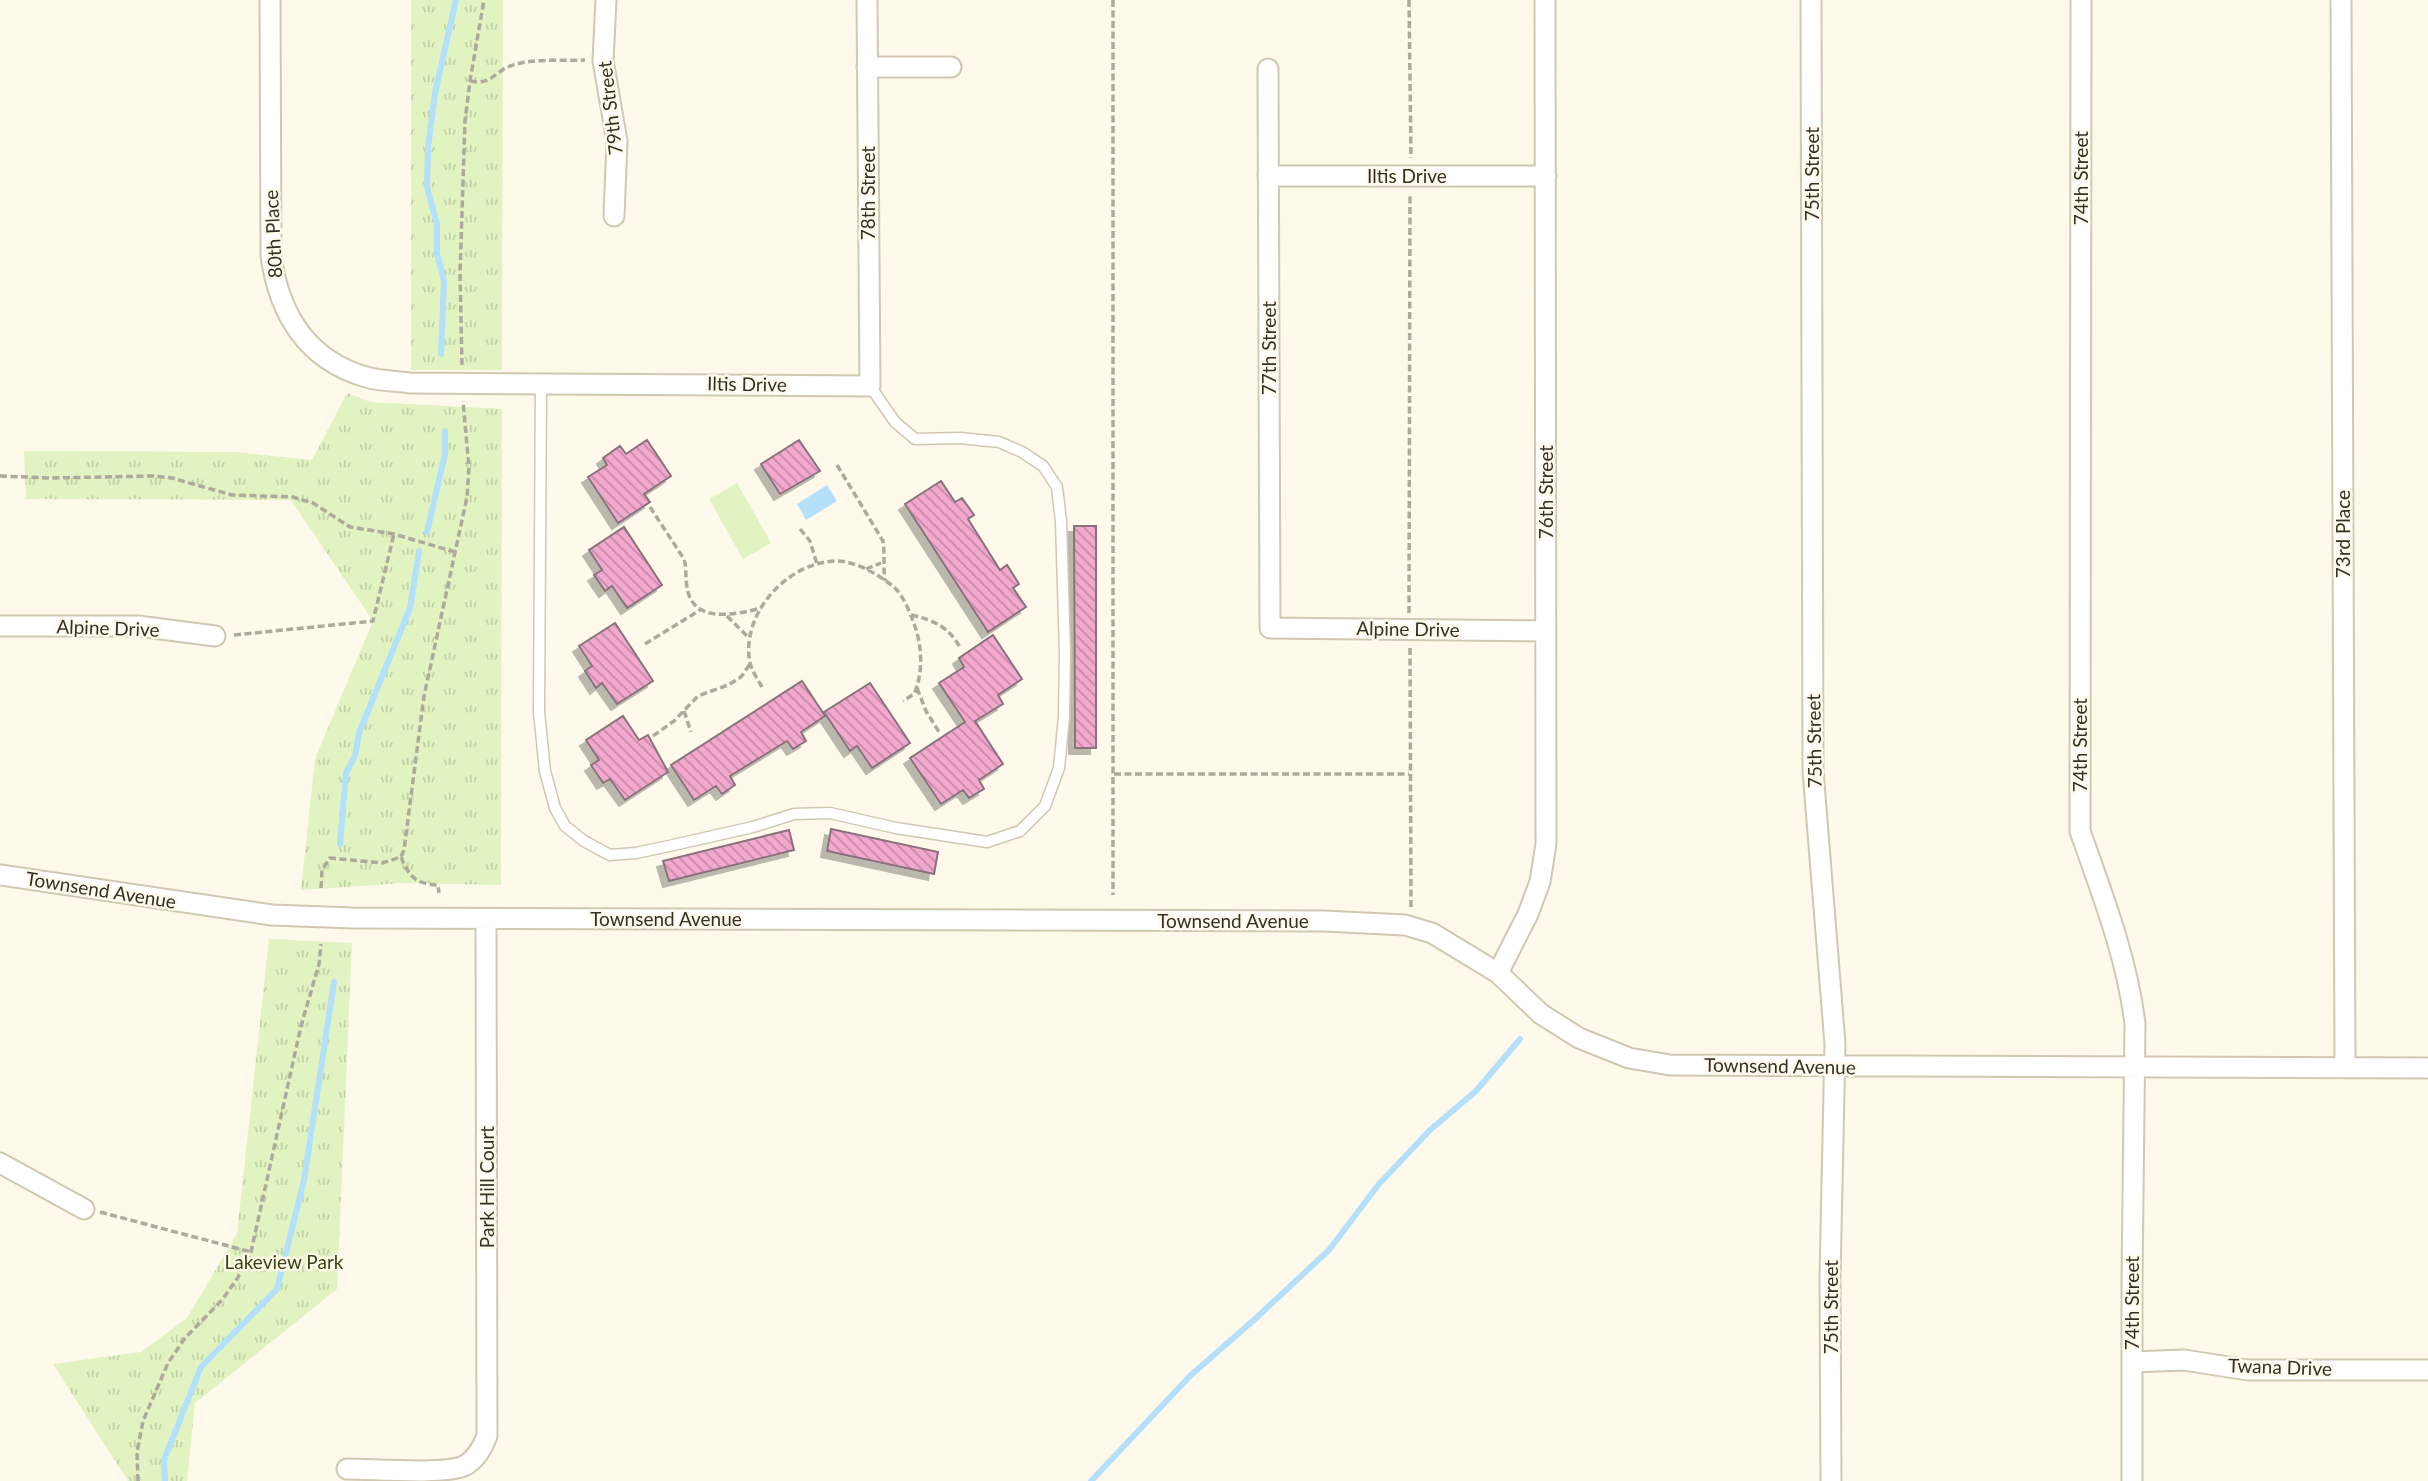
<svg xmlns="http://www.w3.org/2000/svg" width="2428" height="1481" font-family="Lato,sans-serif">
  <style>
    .grass { fill: url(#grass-tufts) }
    .garden { fill: #e0f3c1 }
    .water { fill: #b4e0fc }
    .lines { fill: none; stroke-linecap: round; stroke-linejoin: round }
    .stream { stroke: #b4e0fc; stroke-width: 6 }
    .building { fill: url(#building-back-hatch); stroke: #88727c; stroke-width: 2; filter: url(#shadow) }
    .service-casing { stroke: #d0c8b1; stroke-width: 13 }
    .minor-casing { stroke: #d0c8b1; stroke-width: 23 }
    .path { stroke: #aea99d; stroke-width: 3.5; stroke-dasharray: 7 3.5; stroke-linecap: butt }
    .service { stroke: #fff; stroke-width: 10 }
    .minor { stroke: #fff; stroke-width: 19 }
    .labels { text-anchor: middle; stroke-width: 5; stroke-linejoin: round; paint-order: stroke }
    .street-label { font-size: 19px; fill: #333027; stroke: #fef9eb }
    .park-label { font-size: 19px; fill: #364511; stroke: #fef9eb }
  </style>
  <defs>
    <pattern id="grass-tufts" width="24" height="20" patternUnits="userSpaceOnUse" patternTransform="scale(1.75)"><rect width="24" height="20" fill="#e0f3c1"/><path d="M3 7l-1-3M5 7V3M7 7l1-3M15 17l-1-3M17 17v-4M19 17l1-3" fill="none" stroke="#c1d1a6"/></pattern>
    <pattern id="building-back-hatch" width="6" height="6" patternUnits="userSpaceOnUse" patternTransform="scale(1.75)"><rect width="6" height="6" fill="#f3a8ce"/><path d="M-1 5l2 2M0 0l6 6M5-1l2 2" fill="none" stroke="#c589a7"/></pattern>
    <filter id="shadow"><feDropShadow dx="-6" dy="6" stdDeviation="0" flood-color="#0004"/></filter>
  </defs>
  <rect width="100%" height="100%" fill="#fef9eb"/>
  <!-- grass -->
  <path class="grass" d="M411,0H503L502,370H411Z
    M347,393L371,402L502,409L501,885L404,883L301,890L315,759L373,621L291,500L26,499L24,451L234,452L312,460Z
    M269,939L352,943L337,1289L195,1403L187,1481H128L53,1364L141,1352L187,1318L237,1234Z"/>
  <!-- garden -->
  <path class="garden" d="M737,483L771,543L743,559L709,499Z"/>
  <!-- water -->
  <path class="water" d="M827,485L837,501L806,520L797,504Z"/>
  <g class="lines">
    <!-- stream -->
    <path class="stream" d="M441,354L444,281L437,254V224L427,187L428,148L435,93L456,0
      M427,532L445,454V431
      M340,844L346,773L355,756L359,733L410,608L419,551
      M165,1481L164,1460L201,1367L277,1289L304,1180L334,982
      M1091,1481L1191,1375L1255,1319L1329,1250L1379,1184L1430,1130L1476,1091L1520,1039"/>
  </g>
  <!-- building -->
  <path class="building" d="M647,440L671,476L644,494L650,502L618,523L588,477L607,465L603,458L620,446L626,454Z
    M799,440L820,471L780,494L761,464Z
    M941,481L955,502L962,498L974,515L968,519L1000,570L1007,565L1019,584L1013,588L1026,607L988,632L905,504Z
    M1074,526H1096V748H1075Z
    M624,527L662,585L627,608L612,586L605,591L594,575L602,570L589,550Z
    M615,623L653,681L617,704L602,683L596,688L585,671L592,666L579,646Z
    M993,635L1022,679L998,695L1003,704L975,721L1003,764L979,780L984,789L969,798L963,790L941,804L910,758L965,722L939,683L964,667L959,658Z
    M802,681L825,716L801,732L806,741L793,749L787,741L730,776L735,785L722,794L716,786L694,800L671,765Z
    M870,683L910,743L872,768L857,746L850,751L824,712Z
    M623,716L639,740L648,735L668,772L625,800L610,779L603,783L591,765L599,760L586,740Z
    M831,829L938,852L934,874L827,851Z
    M789,830L794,850L669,881L663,861Z"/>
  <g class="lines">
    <defs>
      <path id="service" d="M541,383L539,712L545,771L555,808L565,826L584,841L610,855L636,853L669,846L753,827L794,814L830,813L896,828L987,842L1020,831L1045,806L1059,768L1064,717L1065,653L1061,521L1057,487L1043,466L1022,452L999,442L960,438L915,439L895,422L870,386"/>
      <path id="minor" d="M270,0L271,256C279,314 307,360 366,377C380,381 396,381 410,383L870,386L867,0
        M606,0L603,61L617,141L614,216
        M1811,0L1813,771L1835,1044L1830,1278L1831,1481
        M2081,0L2080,831C2102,894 2127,957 2135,1024L2132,1282V1481
        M2341,0L2345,1067
        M867,67H951
        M1268,69L1270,628L1546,631
        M1268,176H1546
        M0,626H138L215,636
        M0,875L272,915L353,918L1324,921L1405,925L1432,933L1498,973L1541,1014L1579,1038L1629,1058L1670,1065L2428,1068
        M1498,973L1528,914L1540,882L1546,844L1545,0
        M0,1163L84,1209
        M2132,1362L2184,1360L2248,1370H2428
        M347,1469C374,1469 441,1475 464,1466C476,1460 482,1448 487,1436L486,919"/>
    </defs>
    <!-- service casing -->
    <use href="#service" class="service-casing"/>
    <!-- minor casing -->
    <use href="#minor" class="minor-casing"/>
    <!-- path -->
    <path class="path" d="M1113,0V895
      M1409,0L1411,158
      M470,81C492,85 493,73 510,66C532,58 561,61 585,60
      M462,365L460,274L465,121L470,81L484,0
      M837,465L883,541C885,554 883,566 885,581
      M0,476L51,478L153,476L172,478L232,495L293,497L313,503L350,527L394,534L455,552
      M650,507L684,559C687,569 685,577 687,587C692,624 735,615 761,608
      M800,529L810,541L817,564
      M866,569L881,563
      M1409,613L1410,194
      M911,615C934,620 949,627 961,649
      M727,616L749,638
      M234,635L373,621L394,534
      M645,644L700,610
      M1410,648L1411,907
      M762,687C758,680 752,671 750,663C740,614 788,561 837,561C856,561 881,576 895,588C903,596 909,610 913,621C922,643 924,672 914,694L903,701
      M917,688L926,711L939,732
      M684,711L691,732
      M653,736L674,721L698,696L728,685L741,677L750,664
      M1114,774H1409
      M401,857C409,877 416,884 438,885L439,893
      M321,888L322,870L330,858L382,863L401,857L404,850L424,696L467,497L469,468L463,401
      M100,1212L251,1252
      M138,1481L137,1452L143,1421L168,1363L185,1338L222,1300L237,1279L251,1252L301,1026L319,964L321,944"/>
    <!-- service -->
    <use href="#service" class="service"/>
    <!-- minor -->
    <use href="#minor" class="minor"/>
  </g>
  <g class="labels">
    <!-- street labels -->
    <g class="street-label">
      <text transform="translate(610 108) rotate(-97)" y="7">79th Street</text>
      <text transform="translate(1812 174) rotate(-90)" y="7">75th Street</text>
      <text x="1407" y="183">Iltis Drive</text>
      <text transform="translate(2081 178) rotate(-90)" y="7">74th Street</text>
      <text transform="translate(868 193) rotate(-90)" y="7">78th Street</text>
      <text transform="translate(273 234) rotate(-93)" y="7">80th Place</text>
      <text transform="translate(1269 348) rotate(-90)" y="7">77th Street</text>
      <text transform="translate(747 384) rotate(1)" y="7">Iltis Drive</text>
      <text transform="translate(1546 492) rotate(-90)" y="7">76th Street</text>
      <text transform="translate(2343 534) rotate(-90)" y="7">73rd Place</text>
      <text transform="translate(108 628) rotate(2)" y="7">Alpine Drive</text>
      <text transform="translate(1408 629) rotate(1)" y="7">Alpine Drive</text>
      <text transform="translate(1814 741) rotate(-91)" y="7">75th Street</text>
      <text transform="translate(2080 745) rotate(-90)" y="7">74th Street</text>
      <text transform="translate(101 890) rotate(9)" y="7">Townsend Avenue</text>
      <text x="666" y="926">Townsend Avenue</text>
      <text x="1233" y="928">Townsend Avenue</text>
      <text transform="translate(1780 1066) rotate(1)" y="7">Townsend Avenue</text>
      <text transform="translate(487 1187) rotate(-90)" y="7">Park Hill Court</text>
      <text transform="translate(2132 1303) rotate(-90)" y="7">74th Street</text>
      <text transform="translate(1831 1307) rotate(-90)" y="7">75th Street</text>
      <text transform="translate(2280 1367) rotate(2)" y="7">Twana Drive</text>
    </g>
    <!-- park labels -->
    <g class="park-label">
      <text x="284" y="1269">Lakeview Park</text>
    </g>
  </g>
</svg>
